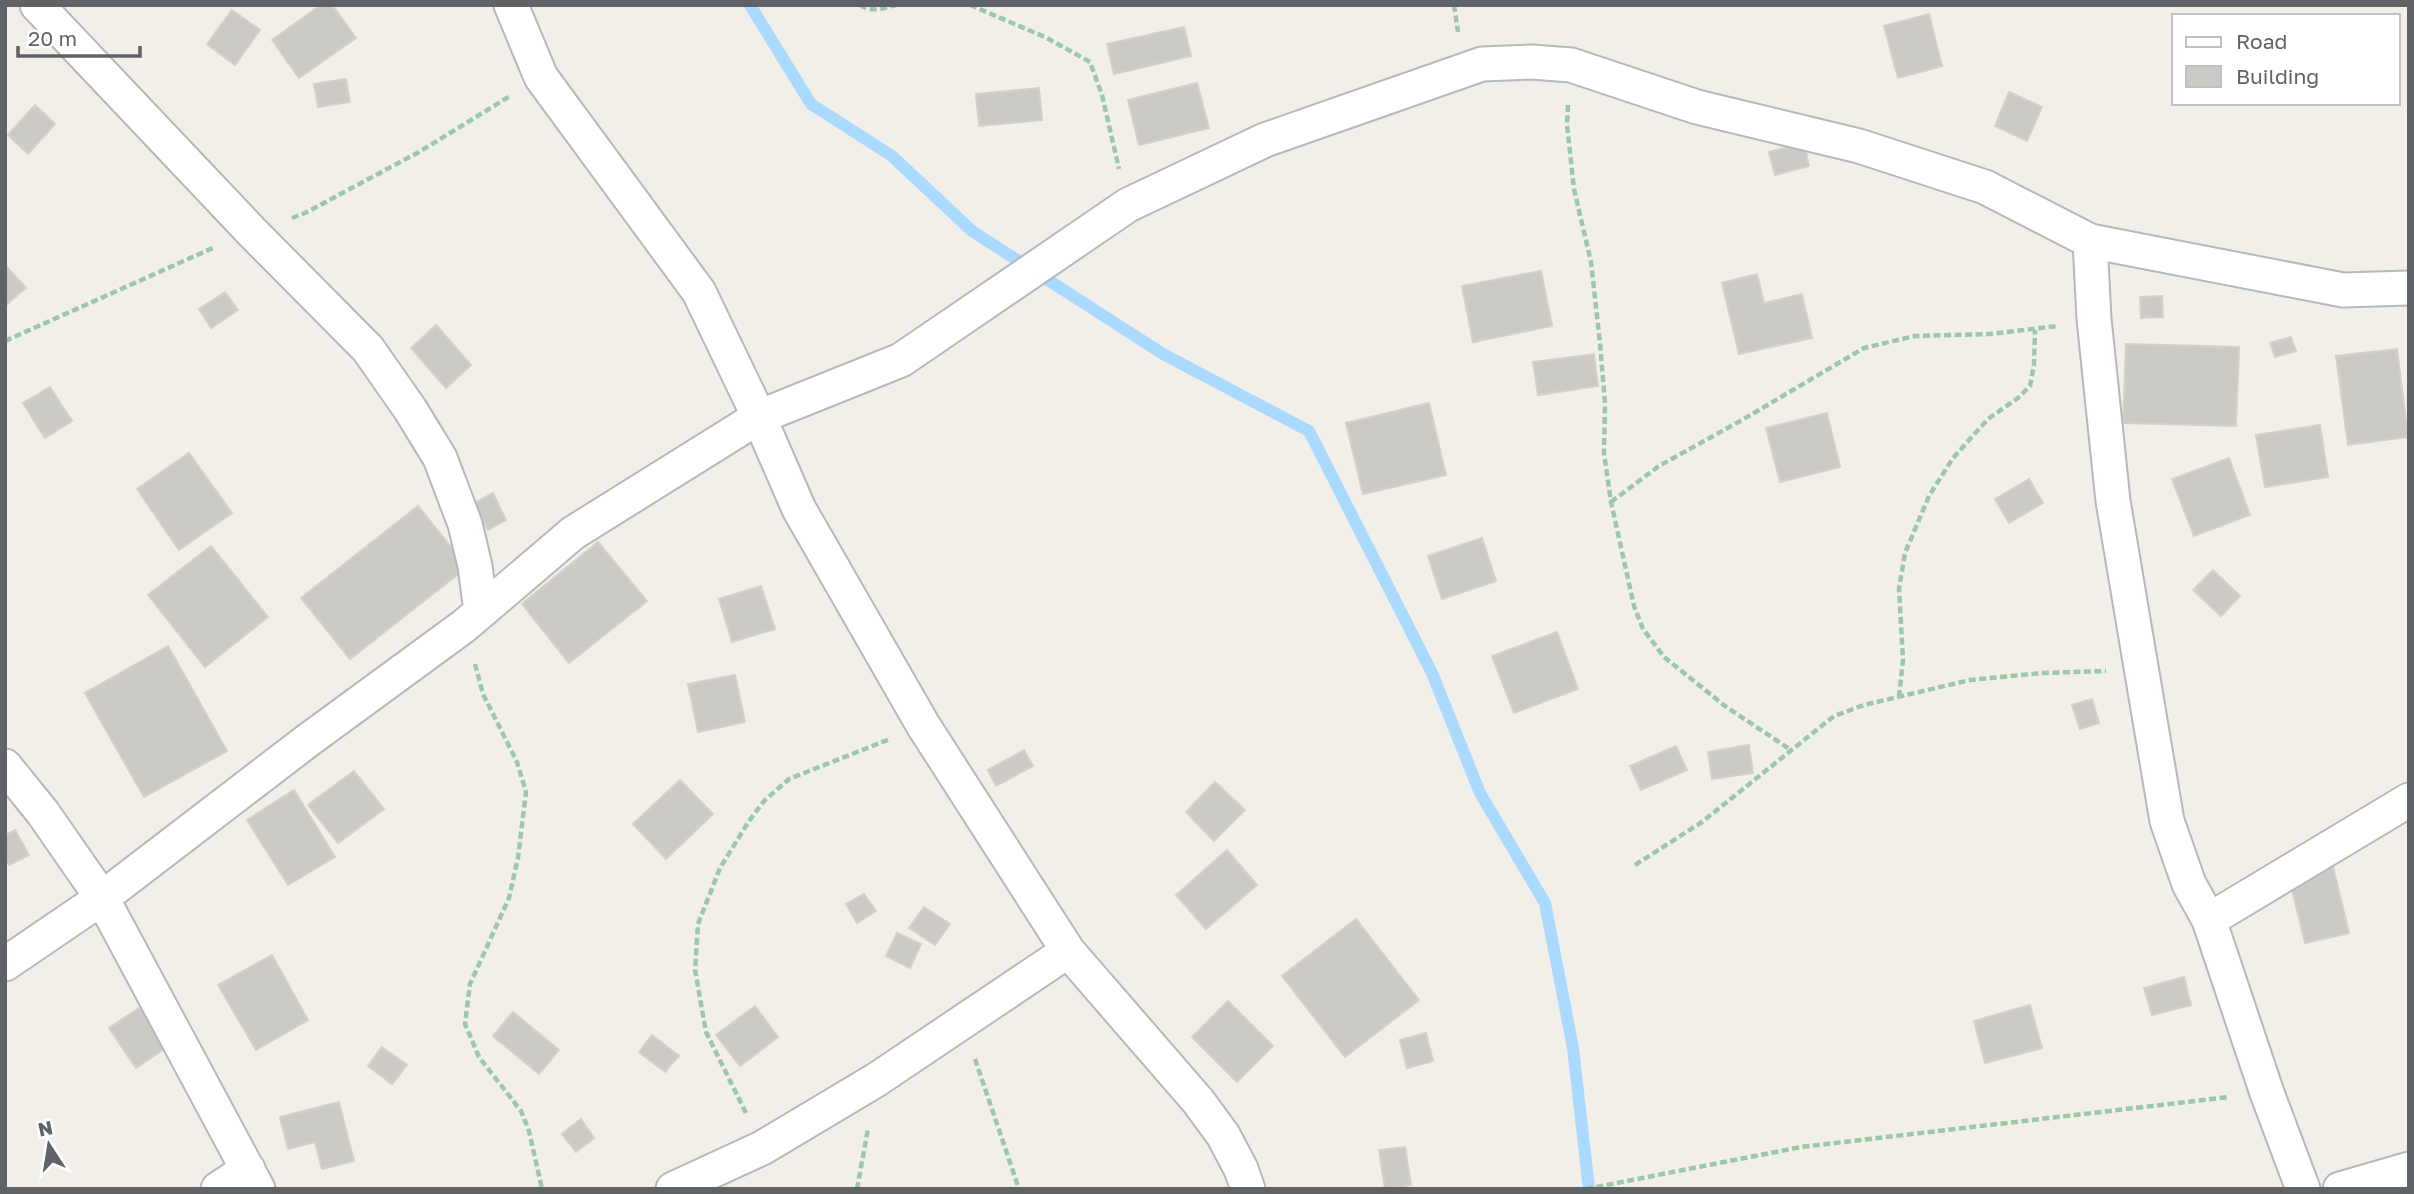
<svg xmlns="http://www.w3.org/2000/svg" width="2414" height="1194" font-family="'Golos Text',sans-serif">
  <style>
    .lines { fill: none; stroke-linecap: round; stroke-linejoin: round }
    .stream { stroke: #aadaff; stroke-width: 12 }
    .building { fill: #cccac5; stroke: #d6d1c6; stroke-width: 2 }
    .minor-casing { stroke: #b5b8bc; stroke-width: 37 }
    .path { stroke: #9cc7a9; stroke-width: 4.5; stroke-dasharray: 7 3.5; stroke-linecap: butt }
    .minor { stroke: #fff; stroke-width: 33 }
  </style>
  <rect width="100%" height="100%" fill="#f1efe8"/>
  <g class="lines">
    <!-- stream -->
    <path class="stream" d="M750,5L811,104L892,156L972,231L1163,354L1309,431L1432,673L1480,793L1545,903L1573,1048L1589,1189"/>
  </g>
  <!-- building -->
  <path class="building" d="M321,5H332L356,38L299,78L272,40Z
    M232,10L260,30L235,65L207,44Z
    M1929,14L1942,66L1898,78L1884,26Z
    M1184,27L1191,56L1114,74L1107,44Z
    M346,79L350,102L318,107L314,84Z
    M1197,83L1209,128L1139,145L1128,100Z
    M1039,88L1042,120L979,126L976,94Z
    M2009,92L2042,107L2027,141L1995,126Z
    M35,105L55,124L28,154L8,135Z
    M1804,143L1809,166L1775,175L1769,152Z
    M5,265L26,288L5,306Z
    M1541,271L1552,326L1473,342L1462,286Z
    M1757,274L1764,303L1802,294L1812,338L1739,354L1722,283Z
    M225,292L238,310L211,328L199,309Z
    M2162,296L2163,317L2141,318L2140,297Z
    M436,325L471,365L446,388L411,348Z
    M2291,337L2296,351L2275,357L2270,343Z
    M2126,344L2239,347L2236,426L2123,423Z
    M2397,349L2408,437L2348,445L2336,356Z
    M1594,354L1598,386L1538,395L1533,362Z
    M50,387L72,421L45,438L23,403Z
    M1429,403L1446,475L1363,494L1346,423Z
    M1827,413L1840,467L1780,482L1766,428Z
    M2320,425L2328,477L2265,487L2256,435Z
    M189,453L232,513L179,550L137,489Z
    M2229,458L2250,515L2194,536L2172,479Z
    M2029,479L2043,503L2009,523L1995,499Z
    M493,493L506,520L488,530L474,504Z
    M418,506L467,567L350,659L301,598Z
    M1482,538L1496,581L1442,599L1428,556Z
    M598,542L647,601L569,663L522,604Z
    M211,546L268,617L205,667L148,595Z
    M2213,570L2240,596L2221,616L2193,590Z
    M761,586L775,629L732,642L719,599Z
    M1557,632L1578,689L1514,713L1492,656Z
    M168,646L227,751L144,797L85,693Z
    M735,675L745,722L698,732L688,684Z
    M2092,699L2099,723L2080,729L2072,705Z
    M1749,745L1753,773L1712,779L1708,752Z
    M1676,746L1687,770L1641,790L1630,766Z
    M1024,750L1033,766L996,786L988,770Z
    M354,771L384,809L338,843L308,805Z
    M680,780L713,814L666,859L633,824Z
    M1215,782L1245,810L1214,841L1186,812Z
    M294,790L335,857L288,885L247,820Z
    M15,830L29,855L9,865L5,858V835Z
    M1227,850L1257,885L1206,929L1176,895Z
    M2333,867L2349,933L2305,943L2289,877Z
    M864,894L876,911L857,923L846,904Z
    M924,907L950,924L935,945L909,928Z
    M1356,919L1419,1000L1345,1057L1282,976Z
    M897,933L921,944L910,968L886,956Z
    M272,955L308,1020L256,1050L218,985Z
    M2184,977L2191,1005L2152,1015L2144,988Z
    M1228,1001L1273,1046L1237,1082L1192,1037Z
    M148,1002L174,1042L136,1068L109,1028Z
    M2030,1005L2042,1048L1985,1063L1974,1021Z
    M755,1006L778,1037L740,1066L716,1035Z
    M513,1012L559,1050L539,1074L493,1036Z
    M1426,1033L1433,1061L1407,1068L1400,1040Z
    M652,1035L679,1056L665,1072L639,1052Z
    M382,1047L407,1065L392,1084L368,1066Z
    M339,1102L354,1161L322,1169L315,1142L288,1149L280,1117Z
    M581,1119L594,1138L576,1152L562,1134Z
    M1405,1147L1411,1185L1385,1189L1379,1150Z"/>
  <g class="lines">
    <defs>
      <path id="minor" d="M37,5L251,231L368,349L410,409L440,458L465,524L475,566L481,611
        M511,5L541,77L699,292L759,417L799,509L923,725L1068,951L1198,1101L1223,1135L1241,1169L1248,1189
        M2090,241L2094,319L2113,501L2167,821L2189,884L2209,920L2267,1093L2303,1189
        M5,766L43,813L102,898L258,1189
        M2209,920L2409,800
        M5,964L102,898L307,741L464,626L573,533L759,417L901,360L1128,205L1265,140L1482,64L1532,62L1571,65L1697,107L1859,146L1985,187L2090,241L2343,290L2409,288
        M218,1189L248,1169
        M673,1189L762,1148L876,1080L1068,951
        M2340,1189L2409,1169"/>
    </defs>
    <!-- minor casing -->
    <use href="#minor" class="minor-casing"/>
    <!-- path -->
    <path class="path" d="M860,5C871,13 884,8 896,5
      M970,5L1045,37L1090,62L1102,95L1119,169
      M1454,5L1458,32
      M1568,105L1567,125L1574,189L1591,262L1600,343L1605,403L1604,453L1611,502L1634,606L1643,629L1664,657L1725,706L1791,750
      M292,218L305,213L419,152L510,96
      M5,341L215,247
      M1611,502L1659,466L1742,420L1864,348L1915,336L1990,334L2057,326
      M475,664L483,694L517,762L526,792L518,858L509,898L470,984L465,1024L479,1057L521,1111L529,1131L542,1189
      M1899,697L1903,660L1899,589L1905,553L1929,496L1953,458L1988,419L2018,398L2030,386L2034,365L2035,330
      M1635,865L1702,822L1834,716L1864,705L1970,680L2042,673L2106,671
      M975,1059L1019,1189
      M746,1113L706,1032L695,970L698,924L720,868L749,821L764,801L789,779L890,739
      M857,1189L868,1129
      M1586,1189L1801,1147L2229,1097"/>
    <!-- minor -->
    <use href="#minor" class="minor"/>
  </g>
  <!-- border -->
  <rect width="2414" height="1194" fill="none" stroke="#5f6368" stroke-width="14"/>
  <!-- legend -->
  <rect x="2172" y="14" width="228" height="91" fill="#ffffff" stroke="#bfc1c3" stroke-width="2"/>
  <rect x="2186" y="37" width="35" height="10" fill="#ffffff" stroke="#bfc1c3" stroke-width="2"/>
  <text x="2236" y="49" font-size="21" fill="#5f6368">Road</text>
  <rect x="2186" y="66" width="35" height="21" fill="#cccac5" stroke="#bfc1c3" stroke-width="2"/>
  <text x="2236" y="84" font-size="21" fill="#5f6368">Building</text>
  <!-- north arrow -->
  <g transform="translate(49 1145) rotate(348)" stroke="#ffffff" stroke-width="5" paint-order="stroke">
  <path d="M0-5L12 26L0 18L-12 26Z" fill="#5f6368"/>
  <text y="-10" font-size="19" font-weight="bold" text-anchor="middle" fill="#5f6368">N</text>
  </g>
  <!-- scale -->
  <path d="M18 46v10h122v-10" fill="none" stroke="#5f6368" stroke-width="3.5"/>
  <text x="28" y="46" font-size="21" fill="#5f6368" stroke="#ffffff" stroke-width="5" paint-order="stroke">20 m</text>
</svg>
